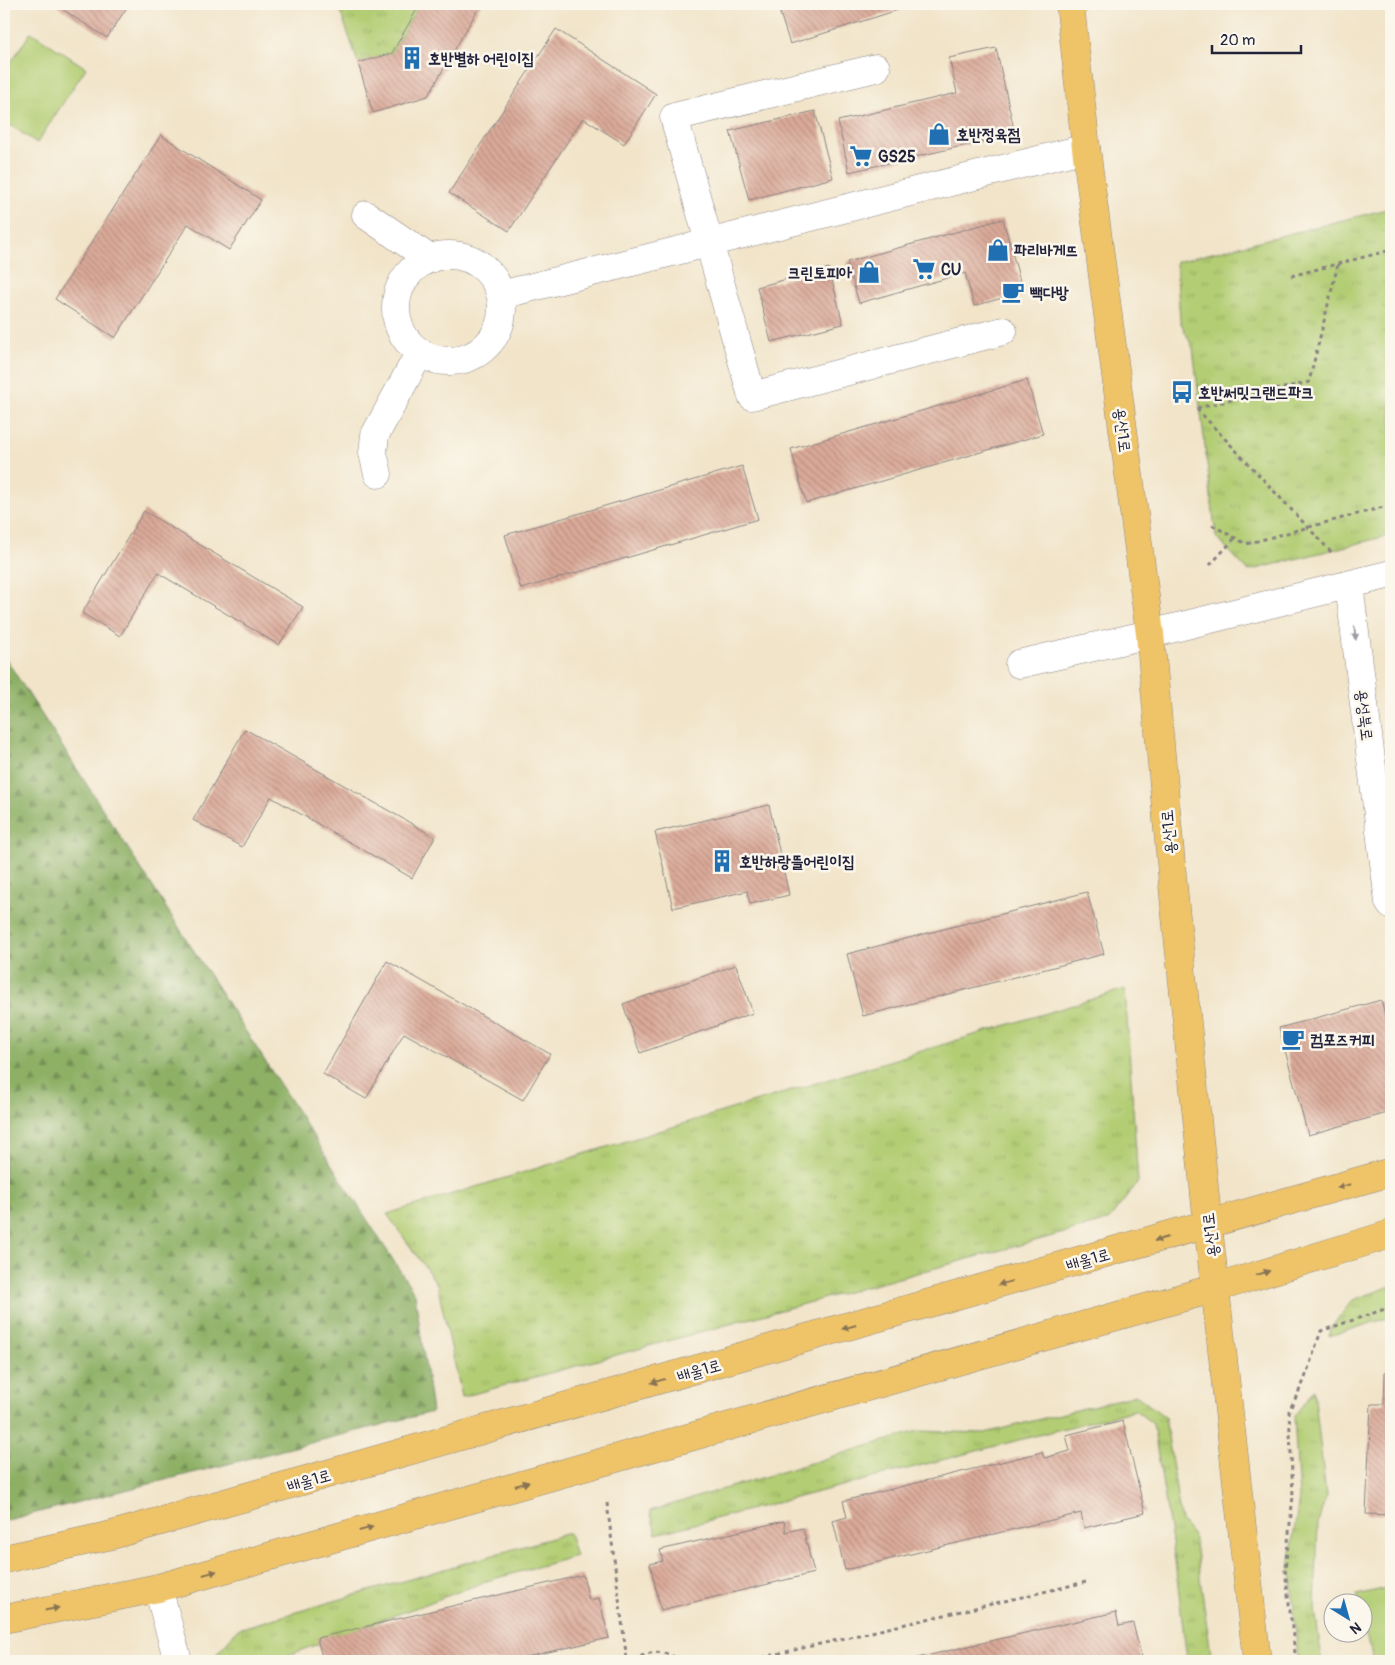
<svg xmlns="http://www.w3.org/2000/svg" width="1395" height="1665" font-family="Pangolin,'Poor Story',sans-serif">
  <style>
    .grass { fill: url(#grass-tufts); stroke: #6a7857 }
    .forest { fill: url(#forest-firs); stroke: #586950 }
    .pitch { fill: #b2cd73; stroke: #6a7857 }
    .building { fill: url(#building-back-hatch) }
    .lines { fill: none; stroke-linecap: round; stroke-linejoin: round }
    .minor-casing { stroke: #8a8382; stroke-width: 29 }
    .major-casing { stroke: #8a8382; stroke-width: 29 }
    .path { stroke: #8a8382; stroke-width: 3; stroke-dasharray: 4 4; stroke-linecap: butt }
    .minor { stroke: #fff; stroke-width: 28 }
    .major { stroke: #efc469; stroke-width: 28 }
    .oneway { fill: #9c9ca7 }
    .oneway2 { fill: #887352 }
    .labels { text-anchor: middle; stroke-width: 5; stroke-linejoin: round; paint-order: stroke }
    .poi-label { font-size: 16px; font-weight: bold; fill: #22223b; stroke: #fbf7ec; text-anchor: start }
    .street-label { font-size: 16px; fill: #22223b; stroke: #fbf7ec }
  </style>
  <defs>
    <pattern id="grass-tufts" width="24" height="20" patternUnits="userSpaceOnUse" patternTransform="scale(1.25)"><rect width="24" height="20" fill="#b2cd73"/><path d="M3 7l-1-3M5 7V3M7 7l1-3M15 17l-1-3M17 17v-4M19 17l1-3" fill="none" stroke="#99b064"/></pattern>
    <pattern id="forest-firs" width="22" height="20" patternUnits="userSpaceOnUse" patternTransform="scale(1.25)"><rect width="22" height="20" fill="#8db065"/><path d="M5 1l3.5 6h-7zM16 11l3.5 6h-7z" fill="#738f54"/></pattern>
    <pattern id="building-back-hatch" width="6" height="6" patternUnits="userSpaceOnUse" patternTransform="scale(1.25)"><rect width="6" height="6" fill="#dbaa99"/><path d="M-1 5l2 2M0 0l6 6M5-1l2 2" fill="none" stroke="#b18a7e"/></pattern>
  </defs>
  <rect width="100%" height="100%" fill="#fbf7ec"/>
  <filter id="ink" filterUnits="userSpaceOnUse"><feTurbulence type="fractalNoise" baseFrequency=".02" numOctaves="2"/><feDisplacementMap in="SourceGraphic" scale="10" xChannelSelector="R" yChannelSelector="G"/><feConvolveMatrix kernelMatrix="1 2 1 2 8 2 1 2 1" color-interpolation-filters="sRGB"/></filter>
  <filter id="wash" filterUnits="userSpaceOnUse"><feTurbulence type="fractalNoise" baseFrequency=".0096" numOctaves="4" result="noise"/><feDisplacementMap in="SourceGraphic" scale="20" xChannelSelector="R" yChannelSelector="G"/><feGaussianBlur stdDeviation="1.12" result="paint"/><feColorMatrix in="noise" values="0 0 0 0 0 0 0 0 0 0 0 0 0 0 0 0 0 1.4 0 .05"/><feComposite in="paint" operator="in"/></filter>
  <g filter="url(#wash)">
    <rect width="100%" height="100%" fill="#f1e4c9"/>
    <!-- grass -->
    <path class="grass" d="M338,4H420L392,53L358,63Z
      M1391,208V535L1248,571L1216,537L1193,348L1180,321L1176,262Z
      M1125,989L1138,1182L1108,1221L462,1397L437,1284L387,1214Z
      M1391,1286V1317L1329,1336L1332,1326L1353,1300Z
      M1314,1390L1326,1496L1318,1523L1315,1609L1322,1661H1298L1290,1560L1299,1498L1294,1416Z
      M1136,1395L1165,1417L1181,1521L1194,1537L1212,1661H1187L1175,1561L1153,1424L1135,1410L656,1534L650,1511L918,1431L985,1433Z
      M569,1533L576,1556L490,1580L272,1661H214V1657L238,1629Z"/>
    <!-- forest -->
    <path class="forest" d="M4,656L415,1294L432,1412L4,1521Z"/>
    <!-- pitch -->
    <path class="pitch" d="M31,32L86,68L37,143L4,121V73Z
      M1391,1587V1660L1373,1661L1363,1617L1362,1602H1359L1357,1595Z"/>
    <g id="blocks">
      <!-- building -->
      <path class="building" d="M54,4H129L107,38Z
        M420,4H481L428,96L373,113L358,63L392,53Z
        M777,4H917L790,44Z
        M556,29L656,94L624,144L583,118L509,231L449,193Z
        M996,48L1015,134L849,172L838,121L957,93L949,58Z
        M815,111L833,178L749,200L730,131Z
        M161,135L261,200L229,250L188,224L115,338L55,299Z
        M1003,219L1023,292L974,306L965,273L859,303L847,262Z
        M829,268L843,324L771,342L757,287Z
        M1027,380L1043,434L806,503L791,449Z
        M742,466L758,519L521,589L505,535Z
        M144,511L303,607L279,645L158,573L120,636L82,613Z
        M245,729L435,837L412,878L271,797L242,847L193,820Z
        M769,805L789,895L750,904L747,891L673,908L655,832Z
        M1087,892L1104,954L863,1016L847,954Z
        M387,961L550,1054L523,1100L404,1033L366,1099L323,1074Z
        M736,965L753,1013L640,1053L623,1004Z
        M1381,1000L1391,1038V1112L1308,1135L1279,1028Z
        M1391,1371V1515L1366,1514L1371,1404H1384L1385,1372Z
        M1123,1421L1145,1513L1084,1528L1081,1513L845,1570L833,1521L847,1517L843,1501L1042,1452L1044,1458L1070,1451L1066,1435Z
        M784,1521L786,1532L803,1528L814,1573L661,1610L650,1564L663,1561L660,1550Z
        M583,1575L589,1600L599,1598L609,1638L509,1661H308L322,1657L317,1638Z
        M1116,1612L1119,1626L1133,1623L1142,1661H904Z"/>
    </g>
  </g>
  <g filter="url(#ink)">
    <use href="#blocks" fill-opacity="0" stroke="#8a8382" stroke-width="1"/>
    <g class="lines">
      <defs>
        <path id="minor" d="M876,68L674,117L752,396L1003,331
          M366,215L430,259
          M396 308a53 53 0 1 1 106 0a53 53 0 1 1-106 0Z
          M501,295L1086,148
          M378,474L373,453L375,435L420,352
          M1349,585L1389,902L1391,905
          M1019,664L1150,634L1391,574
          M158,1588L178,1661"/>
        <path id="major" d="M1070,4L1086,148L1150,634L1175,907L1208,1225L1257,1661
          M4,1559L112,1535L1391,1172
          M4,1619L158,1588L1216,1288L1391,1234"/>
      </defs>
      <!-- minor casing -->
      <use href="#minor" class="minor-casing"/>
      <!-- major casing -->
      <use href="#major" class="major-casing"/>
      <!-- path -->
      <path class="path" d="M1291,276L1391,250
        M1197,408L1309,382L1338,264
        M1197,409L1333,554
        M1212,525L1246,544L1391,505
        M1210,565L1235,538
        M607,1503L627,1661
        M634,1661C647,1650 667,1649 679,1661
        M747,1661L1086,1582
        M1296,1661L1285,1570L1293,1496L1289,1411L1304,1381L1321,1331L1391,1307"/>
      <!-- minor -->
      <use href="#minor" class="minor"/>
      <!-- major -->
      <use href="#major" class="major"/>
    </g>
    <!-- one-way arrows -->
    <defs><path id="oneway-solid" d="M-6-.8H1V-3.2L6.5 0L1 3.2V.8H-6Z" transform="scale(1.25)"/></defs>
    <use class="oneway" href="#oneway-solid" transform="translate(1355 633) rotate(83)"/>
    <g class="oneway2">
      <use href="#oneway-solid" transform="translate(1344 1186) rotate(164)"/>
      <use href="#oneway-solid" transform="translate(1161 1239) rotate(164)"/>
      <use href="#oneway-solid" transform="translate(1263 1273) rotate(-17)"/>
      <use href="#oneway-solid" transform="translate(1005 1283) rotate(164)"/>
      <use href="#oneway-solid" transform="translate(849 1327) rotate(164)"/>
      <use href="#oneway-solid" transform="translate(658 1381) rotate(164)"/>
      <use href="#oneway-solid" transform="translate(522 1484) rotate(-16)"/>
      <use href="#oneway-solid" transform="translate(366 1529) rotate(-16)"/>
      <use href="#oneway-solid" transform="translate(210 1573) rotate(-16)"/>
      <use href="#oneway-solid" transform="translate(52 1609) rotate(-11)"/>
    </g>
  </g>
  <!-- icons -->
  <defs>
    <symbol id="building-bare" viewBox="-9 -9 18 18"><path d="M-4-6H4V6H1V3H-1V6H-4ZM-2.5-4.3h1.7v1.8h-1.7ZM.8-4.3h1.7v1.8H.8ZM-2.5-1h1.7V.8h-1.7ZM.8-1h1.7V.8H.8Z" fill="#1f6fb2" stroke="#fbf7ec" stroke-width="2.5" paint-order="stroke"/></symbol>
    <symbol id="shop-bare" viewBox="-9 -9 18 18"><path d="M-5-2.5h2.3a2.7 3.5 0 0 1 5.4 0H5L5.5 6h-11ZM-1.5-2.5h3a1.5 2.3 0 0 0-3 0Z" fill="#1f6fb2" stroke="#fbf7ec" stroke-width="2.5" paint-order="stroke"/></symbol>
    <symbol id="supermarket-bare" viewBox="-9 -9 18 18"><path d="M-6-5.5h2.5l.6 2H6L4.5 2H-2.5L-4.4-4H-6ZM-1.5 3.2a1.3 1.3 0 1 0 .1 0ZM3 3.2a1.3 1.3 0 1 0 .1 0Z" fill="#1f6fb2" stroke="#fbf7ec" stroke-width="2.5" paint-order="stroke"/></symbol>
    <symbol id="cafe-bare" viewBox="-9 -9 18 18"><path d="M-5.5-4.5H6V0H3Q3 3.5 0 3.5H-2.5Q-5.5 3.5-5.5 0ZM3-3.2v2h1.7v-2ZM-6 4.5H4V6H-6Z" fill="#1f6fb2" stroke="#fbf7ec" stroke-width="2.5" paint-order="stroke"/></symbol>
    <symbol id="bus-bare" viewBox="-9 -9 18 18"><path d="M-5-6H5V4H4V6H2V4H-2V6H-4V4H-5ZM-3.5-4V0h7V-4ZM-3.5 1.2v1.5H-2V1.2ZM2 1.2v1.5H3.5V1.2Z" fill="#1f6fb2" stroke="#fbf7ec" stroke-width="2.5" paint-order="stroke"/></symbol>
  </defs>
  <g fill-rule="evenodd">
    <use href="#building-bare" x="396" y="42" width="32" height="32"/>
    <use href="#shop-bare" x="923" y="118" width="32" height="32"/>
    <use href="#supermarket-bare" x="845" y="140" width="32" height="32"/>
    <use href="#shop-bare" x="982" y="234" width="32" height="32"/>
    <use href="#supermarket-bare" x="908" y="253" width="32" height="32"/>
    <use href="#shop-bare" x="853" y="256" width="32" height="32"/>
    <use href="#cafe-bare" x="997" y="276" width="32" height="32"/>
    <use href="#bus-bare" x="1166" y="376" width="32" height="32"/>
    <use href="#building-bare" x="706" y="845" width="32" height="32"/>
    <use href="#cafe-bare" x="1277" y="1023" width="32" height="32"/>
  </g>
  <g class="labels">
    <!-- poi labels -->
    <g class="poi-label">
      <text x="428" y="64">호반별하 어린이집</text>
      <text x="956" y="140">호반정육점</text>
      <text x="878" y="162">GS25</text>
      <text x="1014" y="256">파리바게뜨</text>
      <text x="941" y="275">CU</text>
      <text x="852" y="278" text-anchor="end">크린토피아</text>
      <text x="1030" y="298">빽다방</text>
      <text x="1198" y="398">호반써밋그랜드파크</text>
      <text x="739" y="867">호반하랑뜰어린이집</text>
      <text x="1310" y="1045">컴포즈커피</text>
    </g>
    <!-- street labels -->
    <g class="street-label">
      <text transform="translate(1123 430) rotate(83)" y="6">용산1로</text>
      <text transform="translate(1365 715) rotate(83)" y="6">용성북로</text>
      <text transform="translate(1168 832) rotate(-95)" y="6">용산1로</text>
      <text transform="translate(1210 1235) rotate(-97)" y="6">용산1로</text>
      <text transform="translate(1088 1259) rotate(-16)" y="6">배울1로</text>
      <text transform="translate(699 1370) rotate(-16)" y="6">배울1로</text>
      <text transform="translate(309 1480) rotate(-16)" y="6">배울1로</text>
    </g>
  </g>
  <!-- margin -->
  <rect width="1395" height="1665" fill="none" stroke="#fbf7ec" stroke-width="20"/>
  <!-- north arrow -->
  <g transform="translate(1348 1618) rotate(143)"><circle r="24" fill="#fbf7ec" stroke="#a4a2a5"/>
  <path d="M0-4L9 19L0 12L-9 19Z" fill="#1f6fb2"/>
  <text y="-8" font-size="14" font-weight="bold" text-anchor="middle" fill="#22223b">N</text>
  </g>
  <!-- scale -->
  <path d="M1212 45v8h89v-8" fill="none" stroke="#22223b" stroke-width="2.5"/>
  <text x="1220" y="45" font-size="15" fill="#22223b" stroke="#fbf7ec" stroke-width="4" paint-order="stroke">20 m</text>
</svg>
